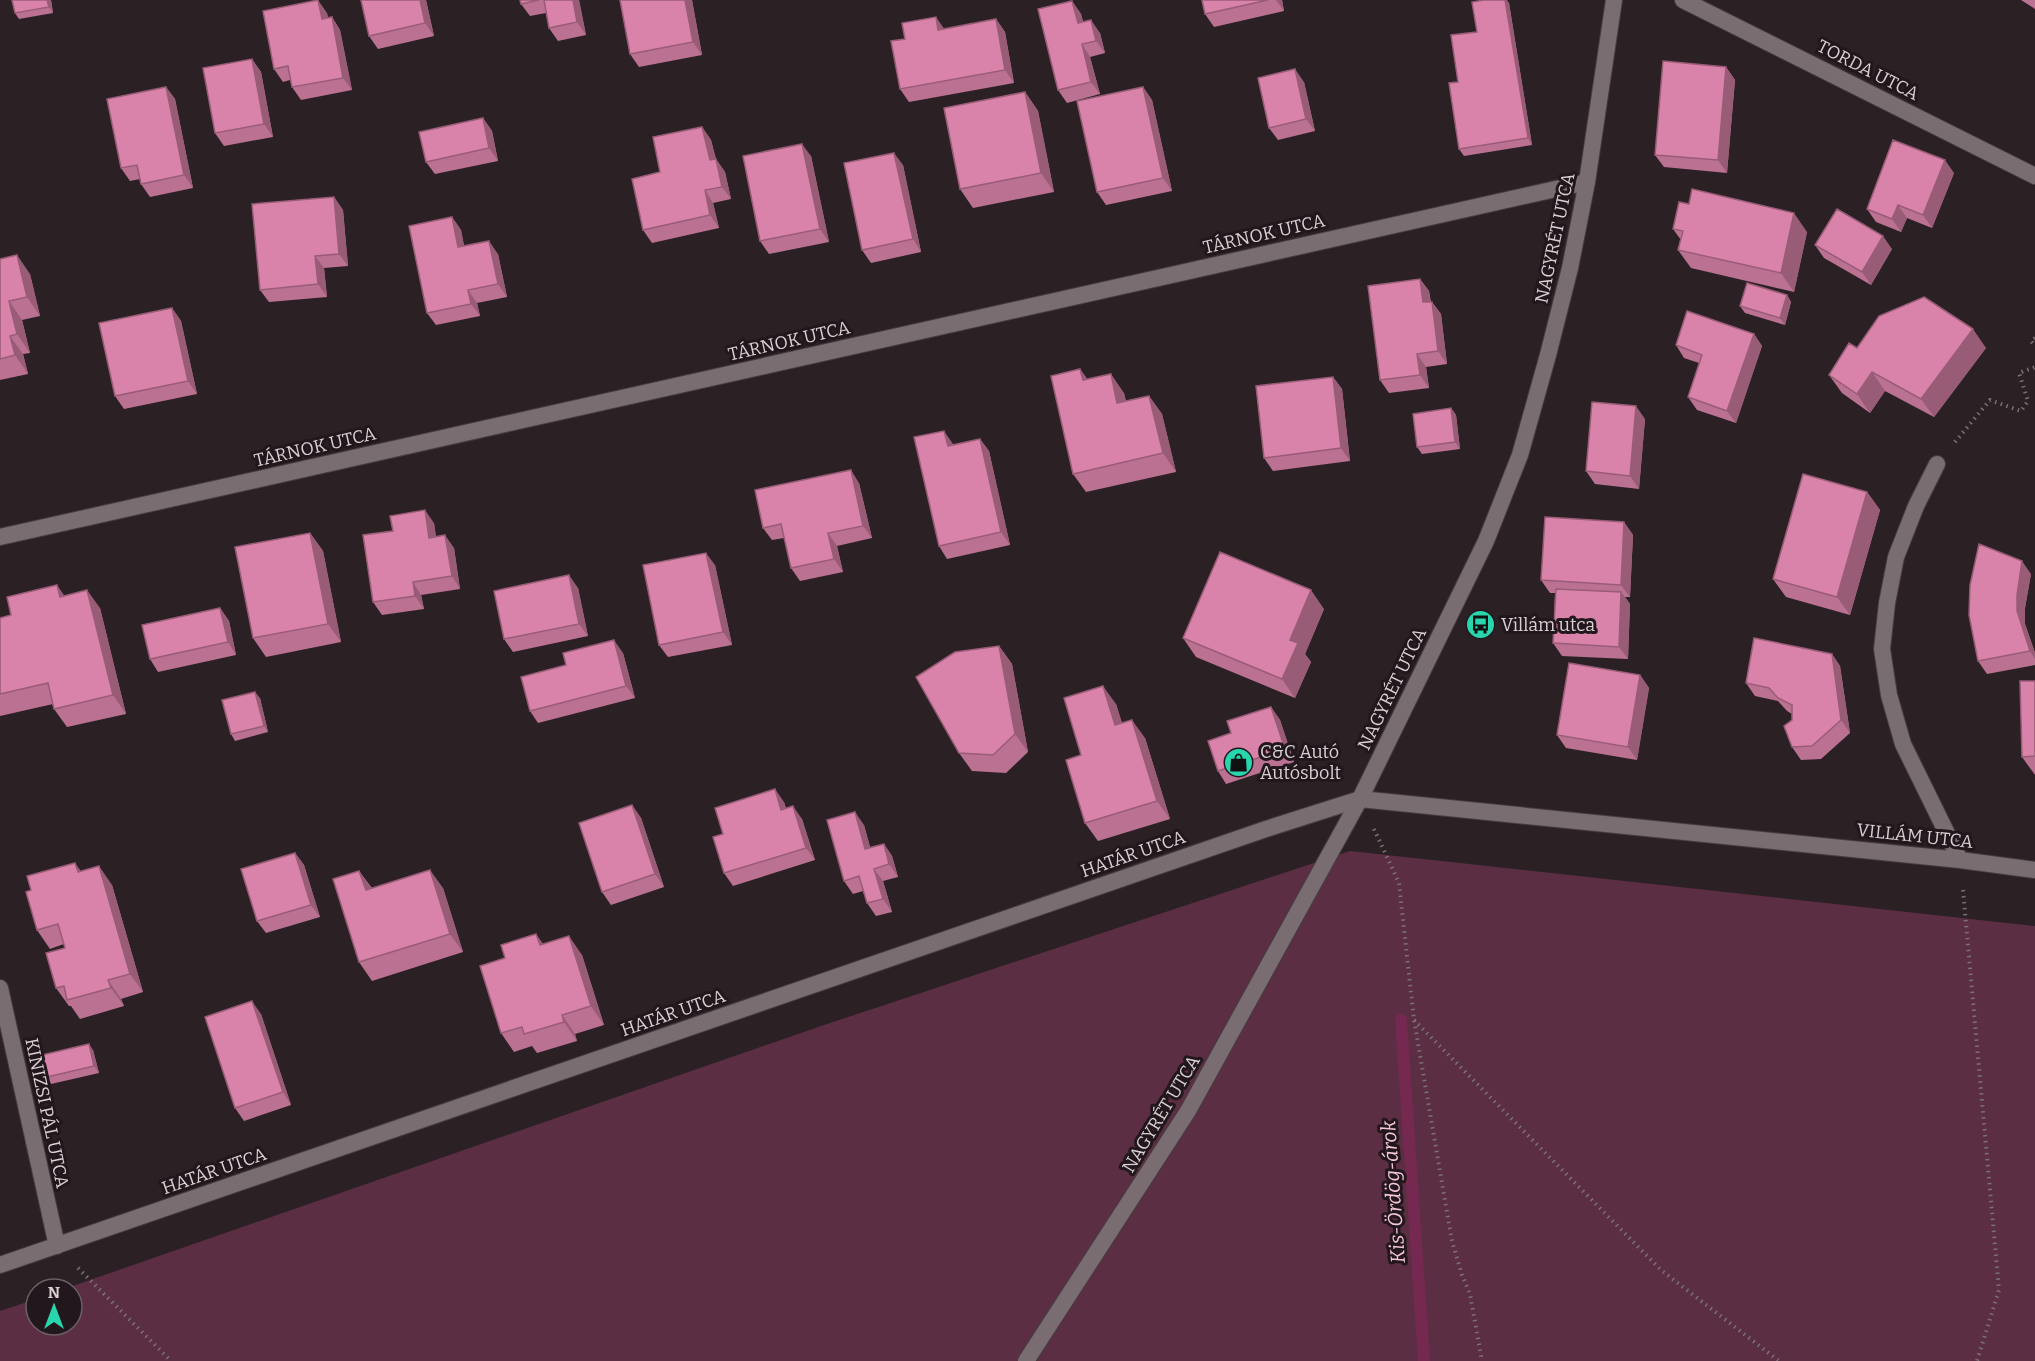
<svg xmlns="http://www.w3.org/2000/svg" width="2035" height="1361" font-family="Bitter,serif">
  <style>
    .green { fill: #5b2e43 }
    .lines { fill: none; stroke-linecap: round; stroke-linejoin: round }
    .stream { stroke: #752950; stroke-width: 12 }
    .minor-casing { stroke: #473d41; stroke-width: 18 }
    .tertiary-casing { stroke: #473d41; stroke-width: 18 }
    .path { stroke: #7a7175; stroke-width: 4; stroke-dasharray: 1.5 4.5; stroke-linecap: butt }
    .minor { stroke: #7a6d72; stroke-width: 16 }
    .tertiary { stroke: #7a6d72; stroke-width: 16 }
    .wall { fill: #bb7192 }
    .shaded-wall { fill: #995c77 }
    .building { fill: #da83aa; stroke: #995c77; stroke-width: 1.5 }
    .labels { text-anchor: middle; stroke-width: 6; stroke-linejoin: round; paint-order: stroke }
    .street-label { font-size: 18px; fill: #d8d0d3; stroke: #22171c }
    .poi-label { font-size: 18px; fill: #d8d0d3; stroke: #22171c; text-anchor: start }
    .water-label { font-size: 20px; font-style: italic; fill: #f5c6d9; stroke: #22171c }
  </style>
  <rect width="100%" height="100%" fill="#2b2125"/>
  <!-- green -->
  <path class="green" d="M1350,851L2035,926V1361H0V1311L36,1299V1325H72V1289H64L824,1025Z"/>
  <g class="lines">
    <!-- stream -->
    <path class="stream" d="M1401,1020L1424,1361"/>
    <defs>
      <path id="minor" d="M1683,0L2035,176
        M1937,464L1916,506L1896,557L1887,603L1882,649L1889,695L1903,744L1960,860
        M0,537L1587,182
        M0,988L57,1246
        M0,1265L1266,829L1360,799L1960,860L2035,870"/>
      <path id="tertiary" d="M1026,1361L1188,1111L1360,799L1486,541L1520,455L1548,355L1570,268L1587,182L1614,0"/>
    </defs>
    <!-- minor casing -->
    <use href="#minor" class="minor-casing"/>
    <!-- tertiary casing -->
    <use href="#tertiary" class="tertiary-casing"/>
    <!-- path -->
    <path class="path" d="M2035,338L2031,341L2035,346
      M1955,442L1990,400L2021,411L2028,401L2019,373L2035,367
      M1374,829L1399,883L1414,1020L1452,1241L1462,1275L1470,1294L1482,1361
      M1963,890L1999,1290L1977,1361
      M1414,1020L1661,1270L1779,1361
      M78,1268L171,1361"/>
    <!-- minor -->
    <use href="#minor" class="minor"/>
    <!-- tertiary -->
    <use href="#tertiary" class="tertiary"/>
  </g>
  <!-- wall -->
  <path class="wall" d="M51,0L53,13L19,19L15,13Z
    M361,0H426L434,36L378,49L369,36Z
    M520,0H579L586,35L558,41L549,28L546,13L530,16L521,4Z
    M692,0L702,55L639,67L630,54Z
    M1202,0H1282L1284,11L1214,27L1205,14Z
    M2021,0H2035V9Z
    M1072,1L1081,14L1083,22L1100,33L1105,53L1090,57L1100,94L1067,103L1058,90Z
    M1509,3L1532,145L1464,156L1459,149L1458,82L1477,32Z
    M327,13L328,18L332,17L340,30L352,90L301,100L292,87L290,80L283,82L274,69Z
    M996,19L1005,32L1014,83L909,102L900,89L905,39L944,29Z
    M252,59L261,72L273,137L224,146L215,133Z
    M1726,67L1735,80L1727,173L1664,167L1655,155Z
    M1304,82L1315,131L1278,140L1269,128Z
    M166,87L175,99L193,188L150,197L141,184L140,179L130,181L121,168Z
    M1143,87L1152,100L1172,191L1106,205L1097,192Z
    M1025,92L1038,111L1054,192L973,208L960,189Z
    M483,118L492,131L498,161L435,174L426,162Z
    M702,127L711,140L716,159L725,172L731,199L713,203L719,228L652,243L643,230L660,172Z
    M811,156L829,242L769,254L760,241Z
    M903,165L921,252L871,263L862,250Z
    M1954,173L1932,228L1907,218L1901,232L1876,222L1867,209Z
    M334,197L343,210L348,266L324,268L327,297L269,302L260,290Z
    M452,217L461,230L464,246L498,254L507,297L477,303L480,316L436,325L427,313Z
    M1673,229L1807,232L1794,292L1691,268L1678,250L1681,240Z
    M1815,245L1892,249L1871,285L1824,258Z
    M0,259L30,274L40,316L22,320L30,353L23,354L28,374L0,380Z
    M1420,279L1429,291L1431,302H1432L1441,314L1447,364L1426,367L1429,388L1389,393L1380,380Z
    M1787,295L1791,302L1785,325L1745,313L1740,306Z
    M172,308L181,321L197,394L124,409L115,396Z
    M1754,334L1762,346L1736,423L1697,410L1688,397L1699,363L1684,358L1676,345Z
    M1857,348H1986L1934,417L1885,391L1870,413L1842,393L1829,375Z
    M1080,369L1087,379L1124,393L1126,401L1149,396L1162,414L1176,472L1086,492L1073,474Z
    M1333,377L1342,389L1350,461L1273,471L1264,458Z
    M1451,408L1456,415L1460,449L1422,454L1417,447Z
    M1645,419L1639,489L1595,484L1586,471Z
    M980,439L989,451L1010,545L947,559L939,546L953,444V445Z
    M859,483L872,538L837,546L843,572L800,581L791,568L784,538L772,540L763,528Z
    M1867,492L1880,510L1850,615L1786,597L1773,579Z
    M1624,522L1633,535L1630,597H1625L1630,604L1628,659L1562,656L1553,643L1555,593H1550L1541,580Z
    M434,523L436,537L454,548L460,589L421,595L424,609L382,615L373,602L393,531Z
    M310,533L323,551L341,642L266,657L253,638Z
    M715,565L732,645L668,657L659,645Z
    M2031,574L2025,608V624L2035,653V665L1987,674L1978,661Z
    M578,588L588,636L513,652L504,639Z
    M64,596L100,608L126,714L67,727L54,709L53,704L0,716V618L11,615Z
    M220,608L229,621L236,655L158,672L150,659Z
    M1324,609L1305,654L1311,662L1295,698L1196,657L1183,638Z
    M999,646L1012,664L1028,752L1006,773L972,771L959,753Z
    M623,653L635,698L538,723L530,711L566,665Z
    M1832,654L1840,666L1850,733L1821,759L1801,760L1792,747V714L1787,711L1778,701L1755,696L1746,683Z
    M1640,675L1649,688L1637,760L1566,748L1557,735Z
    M2035,681V775L2022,757Z
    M260,698L268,732L235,741L231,734Z
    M1116,704L1122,723L1145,738L1170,819L1098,841L1085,823L1081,755Z
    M1271,707L1280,720L1294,762L1226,784L1218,771L1231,733Z
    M784,802L786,808L802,819L815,860L733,886L724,873L723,834Z
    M632,805L641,818L664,887L611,905L602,892Z
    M864,825L870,847L884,844L892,856L898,877L883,881L892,912L876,916L867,903L863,891L853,894L844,881Z
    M295,853L304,865L320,917L266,933L257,921Z
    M81,871L112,885L143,992L121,999L124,1006L80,1019L71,1006H69L56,988L65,948L64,944L50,949L37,930Z
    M359,871L372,888H443L463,952L372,981L359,962Z
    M543,944L582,955L604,1025L575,1034L577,1041L537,1053L532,1046L514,1052L501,1033L505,958Z
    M261,1014L291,1105L244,1121L235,1108Z
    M93,1050L99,1073L51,1084L47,1077Z"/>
  <!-- shaded-wall -->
  <path class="shaded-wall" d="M47,0H51L53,13L49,7Z
    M318,0L327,13L330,32L322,19Z
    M420,0H426L434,36L425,23Z
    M573,0H579L586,35L577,22Z
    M685,0H692L702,55L693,42Z
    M1276,0H1282L1284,11Z
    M1505,0H1507L1509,3L1532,145L1528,138Z
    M1072,1L1081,14L1087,36L1078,23Z
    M332,17L340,30L352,90L343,78Z
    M936,17L945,30H938Z
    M996,19L1005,32L1014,83L1005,70Z
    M1091,20L1100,33L1105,53L1096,41Z
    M1082,44L1090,57L1100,94L1091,82Z
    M252,59L261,72L273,137L264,124Z
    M1726,67L1735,80L1727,173L1718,160Z
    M1295,69L1304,82L1315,131L1306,119Z
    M166,87L175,99L193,188L184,175Z
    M1143,87L1152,100L1172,191L1163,178Z
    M1025,92L1038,111L1054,192L1041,173Z
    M483,118L492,131L498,161L489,148Z
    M702,127L711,140L719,173L710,160Z
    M802,144L811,156L829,242L820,229Z
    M894,153L903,165L921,252L913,239Z
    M716,159L725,172L731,199L722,187Z
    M1945,160L1954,173L1932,228L1923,215Z
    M705,190L713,203L719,228L710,215Z
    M334,197L343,210L348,266L339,254Z
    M1898,205L1907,218L1901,232L1892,219Z
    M1794,213L1807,232L1794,292L1781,273Z
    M452,217L461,230L467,260L458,247Z
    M1883,236L1892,249L1871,285L1862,272Z
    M489,241L498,254L507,297L498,284Z
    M17,255L30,274L40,316L27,297Z
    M315,256L324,268L327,297L318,284Z
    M1420,279L1429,291L1432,315L1423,302Z
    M468,290L477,303L480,316L471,304Z
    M1787,295L1791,302L1785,325L1780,318Z
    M9,301L22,320L30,353L17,334Z
    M1432,302L1441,314L1447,364L1438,351Z
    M172,308L181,321L197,394L188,381Z
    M1973,329L1986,348L1934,417L1921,399Z
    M1754,334L1762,346L1736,423L1727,411Z
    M10,336L23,354L28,374L15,355Z
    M1417,354L1426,367L1429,388L1420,375Z
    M1080,369L1093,387L1083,380Z
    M1872,372L1885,391L1870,413L1857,394Z
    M1111,374L1124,393L1130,422L1117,403Z
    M1333,377L1342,389L1350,461L1341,448Z
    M1149,396L1162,414L1176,472L1163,453Z
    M1636,406L1645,419L1639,489L1630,476Z
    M1451,408L1456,415L1460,449L1455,442Z
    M944,431L953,444L957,459L948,446Z
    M980,439L989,451L1010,545L1001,532Z
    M851,470L859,483L872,538L863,526Z
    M1867,492L1880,510L1850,615L1837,597Z
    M425,510L434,523L438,551L429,538Z
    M1624,522L1633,535L1630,597L1621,585Z
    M310,533L323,551L341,642L328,624Z
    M828,533L837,546L843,572L834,559Z
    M445,535L454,548L460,589L452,576Z
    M706,553L715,565L732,645L723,632Z
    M2022,561L2031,574L2025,608V624L2035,653V659L2030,651L2017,611V595Z
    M569,575L578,588L588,636L579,624Z
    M413,582L421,595L424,609L415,596Z
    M57,585L70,604L60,597Z
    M87,590L100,608L126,714L113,695Z
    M1311,590L1324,609L1305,654L1311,662L1295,698L1282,679L1290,640Z
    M1621,592L1630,604L1628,659L1619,647Z
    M220,608L229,621L236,655L228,642Z
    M614,640L623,653L635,698L626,686Z
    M999,646L1012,664L1028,752L1015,734Z
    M1832,654L1840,666L1850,733L1841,720Z
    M1640,675L1649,688L1637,760L1628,747Z
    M1103,686L1116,704L1128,743L1115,725Z
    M255,692L260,698L268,732L264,726Z
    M1271,707L1280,720L1294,762L1285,749Z
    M1132,720L1145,738L1170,819L1157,801Z
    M775,789L784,802L790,823L781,810Z
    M632,805L641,818L664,887L655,874Z
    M793,806L802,819L815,860L806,848Z
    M855,812L864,825L874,862L865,849Z
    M884,844L892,856L898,877L889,864Z
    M295,853L304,865L320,917L311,905Z
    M75,863L88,881L78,872Z
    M99,866L112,885L143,992L130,974Z
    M874,869L883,881L892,912L883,899Z
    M430,870L443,888L463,952L450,934Z
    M359,871L372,889L366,890Z
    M536,934L549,952L540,945Z
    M569,936L582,955L604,1025L591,1006Z
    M108,980L121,999L124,1006L111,988Z
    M252,1001L261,1014L291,1105L283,1092Z
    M562,1015L575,1034L577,1041L564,1022Z
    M89,1044L93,1050L99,1073L94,1066Z"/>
  <!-- building -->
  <path class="building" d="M12,0H47L49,7L15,13Z
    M318,0L322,19L332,17L343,78L292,87L288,66L274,69L263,11Z
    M361,0H420L425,23L369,36Z
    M520,0H539L521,4Z
    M544,0H573L577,22L549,28Z
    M620,0H685L693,42L630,54Z
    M1202,0H1268L1205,14Z
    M1484,0H1505L1528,138L1459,149L1449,83L1458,82L1451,35L1477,32L1472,2Z
    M1072,1L1078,23L1091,20L1096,41L1082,44L1091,82L1058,90L1038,9Z
    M936,17L938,30L996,19L1005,70L900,89L891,41L905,39L902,23Z
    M252,59L264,124L215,133L203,68Z
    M1663,61L1726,67L1718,160L1655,155Z
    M1295,69L1306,119L1269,128L1258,78Z
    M166,87L184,175L141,184L137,165L121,168L107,99Z
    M1143,87L1163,178L1097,192L1077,101Z
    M1025,92L1041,173L960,189L944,108Z
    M483,118L489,148L426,162L419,132Z
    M702,127L710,160L716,159L722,187L705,190L710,215L643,230L632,179L660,172L653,137Z
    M1893,140L1945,160L1923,215L1898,205L1892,219L1867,209Z
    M802,144L820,229L760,241L743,156Z
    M894,153L913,239L862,250L844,163Z
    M1692,189L1794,213L1781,273L1678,250L1683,231L1673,229L1679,202L1689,204Z
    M334,197L339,254L315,256L318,284L260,290L252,204Z
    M1837,209L1883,236L1862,272L1815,245Z
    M452,217L458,247L489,241L498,284L468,290L471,304L427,313L409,226Z
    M17,255L27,297L9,301L17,334L10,336L15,355L0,359V259Z
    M1420,279L1423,302H1432L1438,351L1417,354L1420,375L1380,380L1368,286Z
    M1747,283L1787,295L1780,318L1740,306Z
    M1924,297L1973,329L1921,399L1872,372L1857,394L1829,375L1849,343L1857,348L1879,316Z
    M172,308L188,381L115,396L99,323Z
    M1687,311L1754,334L1727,411L1688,397L1702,355L1676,345Z
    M1080,369L1083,380L1111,374L1117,403L1149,396L1163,453L1073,474L1051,376Z
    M1333,377L1341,448L1264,458L1256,386Z
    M1592,402L1636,406L1630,476L1586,471Z
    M1451,408L1455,442L1417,447L1413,414Z
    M944,431L948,446L980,439L1001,532L939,546L914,437Z
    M851,470L863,526L828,533L834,559L791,568L781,524L763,528L755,490Z
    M1803,474L1867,492L1837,597L1773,579Z
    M425,510L429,538L445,535L452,576L413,582L415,596L373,602L363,535L393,531L390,516Z
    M1545,517L1624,522L1621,585L1541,580Z
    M310,533L328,624L253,638L235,547Z
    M1979,544L2022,561L2017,595V611L2030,651L1978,661L1969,615L1970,585Z
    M1220,552L1311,590L1290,640L1298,643L1282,679L1183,638Z
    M706,553L723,632L659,645L643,565Z
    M569,575L579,624L504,639L494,591Z
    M57,585L60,597L87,590L113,695L54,709L48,683L0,694V618L11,615L7,597Z
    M1556,589L1621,592L1619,647L1553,643Z
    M220,608L228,642L150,659L142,625Z
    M1754,638L1832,654L1841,720L1812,746L1792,747L1784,726L1792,720V705L1778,698L1769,688L1746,683Z
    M614,640L626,686L530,711L521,677L566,665L563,653Z
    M999,646L1015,734L993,755L959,753L916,677L955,652Z
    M1569,663L1640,675L1628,747L1557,735Z
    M2020,681H2035V756L2022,757Z
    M1103,686L1115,725L1132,720L1157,801L1085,823L1066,760L1081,755L1064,698Z
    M255,692L264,726L231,734L222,700Z
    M1271,707L1285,749L1218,771L1208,741L1231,733L1227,721Z
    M775,789L781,810L793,806L806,848L724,873L713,837L723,834L715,808Z
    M632,805L655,874L602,892L579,823Z
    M855,812L865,849L884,844L889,864L874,869L883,899L867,903L859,876L844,881L827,820Z
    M295,853L311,905L257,921L241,869Z
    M75,863L78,872L99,866L130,974L108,980L111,988L67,1000L64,986L56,988L46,953L65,948L58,924L37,930L26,892L31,890L27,876Z
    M430,870L450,934L359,962L333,879L359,871L366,890Z
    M536,934L540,945L569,936L591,1006L562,1015L564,1022L524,1034L522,1027L501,1033L480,966L505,958L501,945Z
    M252,1001L283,1092L235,1108L205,1017Z
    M89,1044L94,1066L47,1077L42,1055Z"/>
  <!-- icons -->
  <defs>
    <symbol id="bus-disc" viewBox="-11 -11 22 22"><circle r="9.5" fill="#29d5ad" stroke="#22171c"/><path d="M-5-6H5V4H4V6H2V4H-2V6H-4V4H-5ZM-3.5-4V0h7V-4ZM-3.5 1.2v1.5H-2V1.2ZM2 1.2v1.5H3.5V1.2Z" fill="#111"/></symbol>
    <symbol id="shop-disc" viewBox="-11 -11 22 22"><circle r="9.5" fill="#29d5ad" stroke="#22171c"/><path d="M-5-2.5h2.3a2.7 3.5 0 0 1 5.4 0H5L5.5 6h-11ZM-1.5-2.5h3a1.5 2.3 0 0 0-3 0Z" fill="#111"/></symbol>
  </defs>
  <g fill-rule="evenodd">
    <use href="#bus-disc" x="1464" y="608" width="33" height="33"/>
    <use href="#shop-disc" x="1222" y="746" width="33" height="33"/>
  </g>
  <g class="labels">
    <!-- street labels -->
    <g class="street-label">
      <text transform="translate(1868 70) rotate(27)" y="6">TORDA UTCA</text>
      <text transform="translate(1264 234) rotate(-13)" y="6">TÁRNOK UTCA</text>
      <text transform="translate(1555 238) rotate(-78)" y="6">NAGYRÉT UTCA</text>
      <text transform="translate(789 341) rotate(-13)" y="6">TÁRNOK UTCA</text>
      <text transform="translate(315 447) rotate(-13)" y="6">TÁRNOK UTCA</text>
      <text transform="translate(1392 689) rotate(-64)" y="6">NAGYRÉT UTCA</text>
      <text transform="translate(1915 836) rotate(6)" y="6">VILLÁM UTCA</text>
      <text transform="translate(1133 854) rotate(-19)" y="6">HATÁR UTCA</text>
      <text transform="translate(673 1013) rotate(-19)" y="6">HATÁR UTCA</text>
      <text transform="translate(47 1113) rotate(78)" y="6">KINIZSI PÁL UTCA</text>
      <text transform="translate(1161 1114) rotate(-59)" y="6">NAGYRÉT UTCA</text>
      <text transform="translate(214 1171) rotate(-19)" y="6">HATÁR UTCA</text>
    </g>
    <!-- poi labels -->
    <g class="poi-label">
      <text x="1501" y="631">Villám utca</text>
      <text x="1260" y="758">C&amp;C Autó<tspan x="1260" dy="21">Autósbolt</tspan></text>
    </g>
    <!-- water labels -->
    <g class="water-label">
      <text transform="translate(1393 1192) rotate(-94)" y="7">Kis-Ördög-árok</text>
    </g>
  </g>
  <!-- north arrow -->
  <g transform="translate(54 1307)"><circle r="28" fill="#22171c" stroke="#6b6165" stroke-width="1.5"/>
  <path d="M0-4.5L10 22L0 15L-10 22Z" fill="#29d5ad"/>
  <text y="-9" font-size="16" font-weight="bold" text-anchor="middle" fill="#d8d0d3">N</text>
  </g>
</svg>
